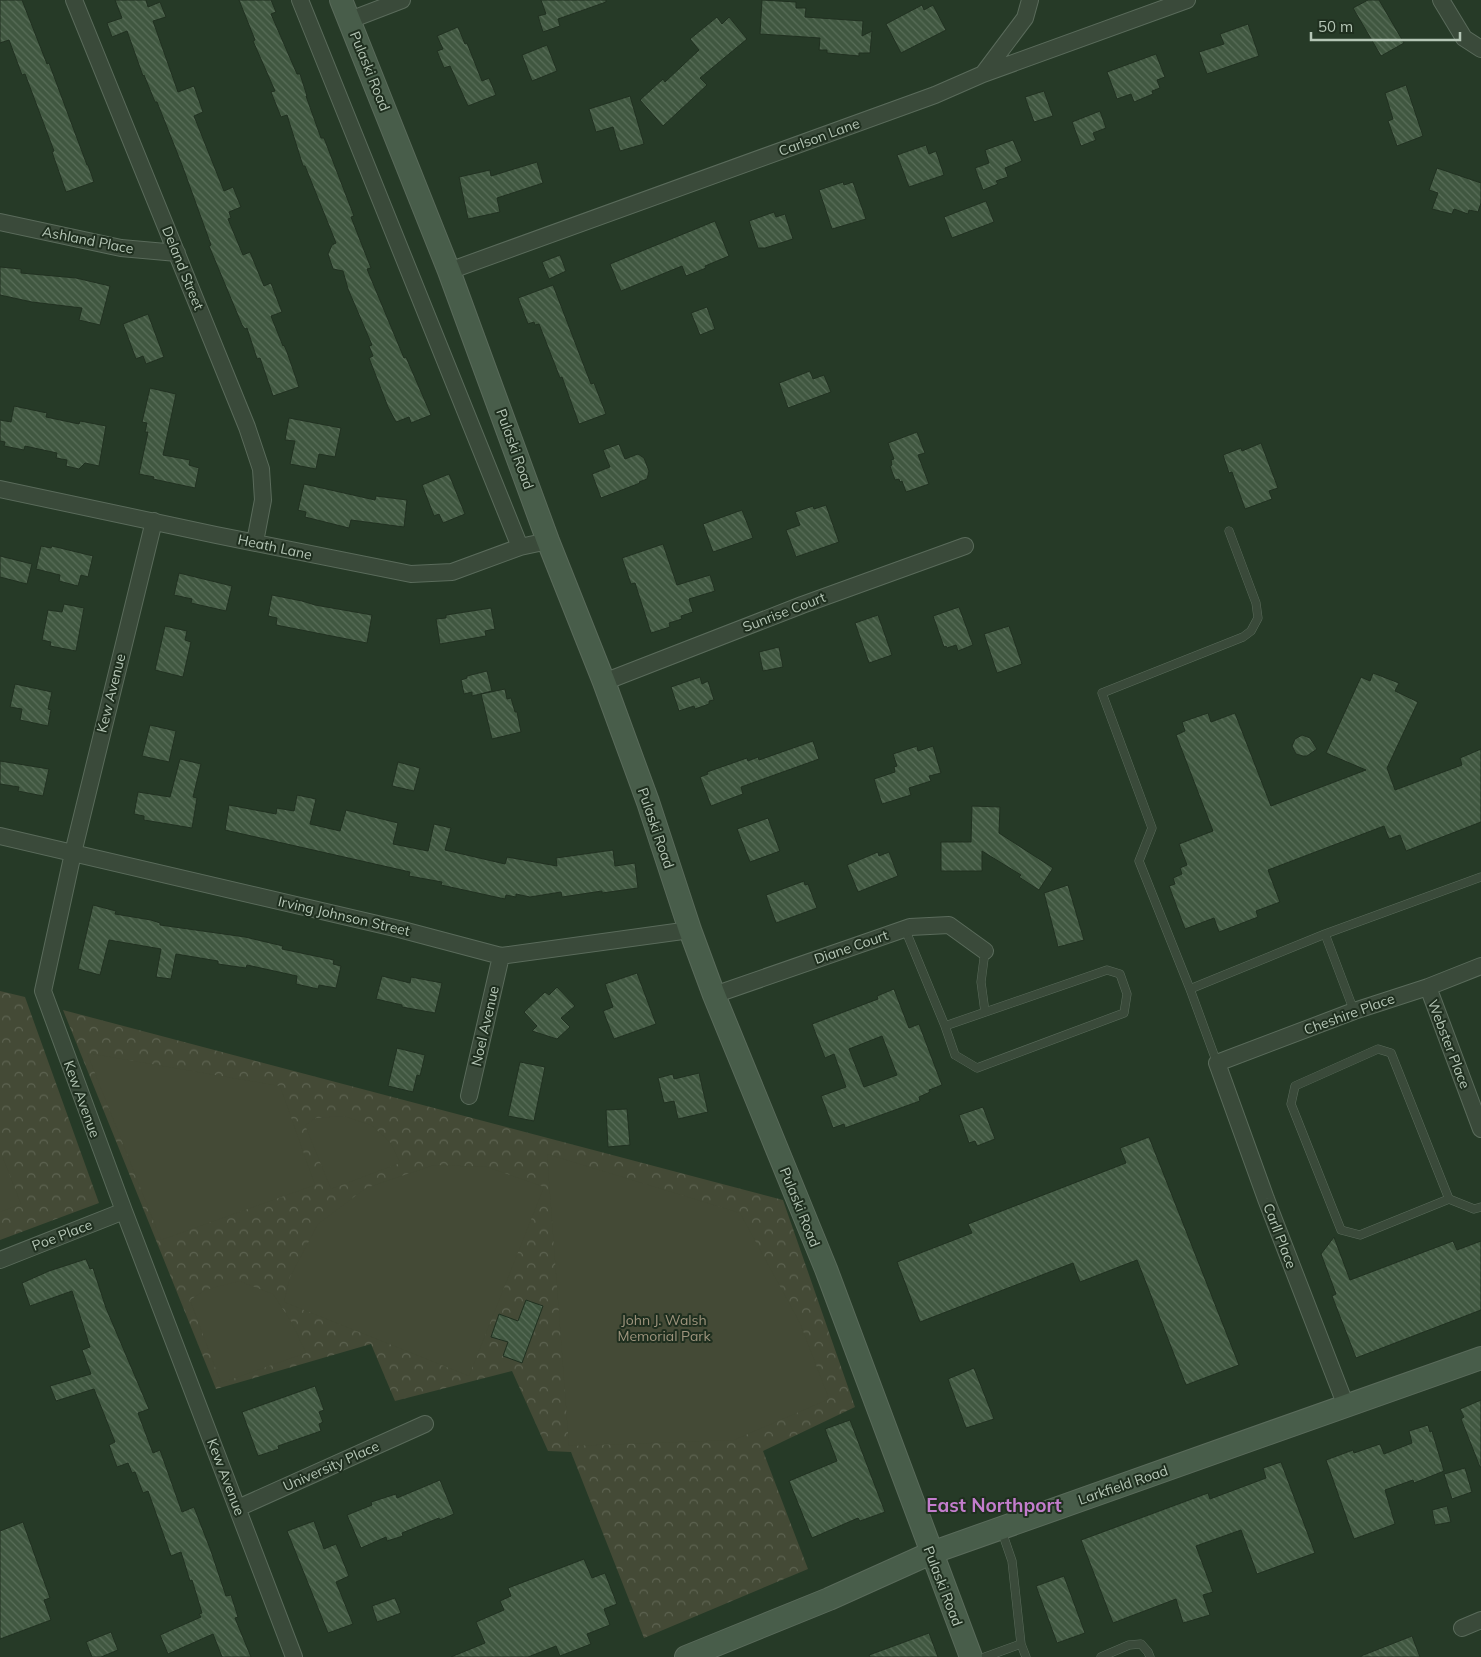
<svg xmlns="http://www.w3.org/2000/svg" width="1481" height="1657" font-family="Mulish,sans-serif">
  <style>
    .park { fill: url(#park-crowns) }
    .pitch { fill: #444a36 }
    .building { fill: url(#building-back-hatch); stroke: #213121; fill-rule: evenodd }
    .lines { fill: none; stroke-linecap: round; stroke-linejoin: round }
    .lane-casing { stroke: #5a6b5b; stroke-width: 9 }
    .street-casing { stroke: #5a6b5b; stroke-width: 18 }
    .secondary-casing { stroke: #5a6b5b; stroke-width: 24 }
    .lane { stroke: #3a4a3a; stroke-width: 8 }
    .street { stroke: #3a4a3a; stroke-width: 16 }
    .secondary { stroke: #485d4a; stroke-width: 22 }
    .labels { text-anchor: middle; stroke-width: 4; stroke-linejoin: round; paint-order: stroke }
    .street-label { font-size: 14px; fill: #b5c6b6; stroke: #1f2f1f }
    .park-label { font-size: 14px; fill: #9e947d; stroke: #1f2f1f }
    .district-label { font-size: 19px; font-weight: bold; fill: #c37dcd; stroke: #1f2f1f }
  </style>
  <defs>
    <pattern id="park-crowns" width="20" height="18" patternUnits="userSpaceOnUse" patternTransform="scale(1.25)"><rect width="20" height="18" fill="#444a36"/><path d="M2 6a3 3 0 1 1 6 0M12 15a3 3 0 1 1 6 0" fill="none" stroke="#5d6351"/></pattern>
    <pattern id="building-back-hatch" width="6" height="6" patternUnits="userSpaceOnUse" patternTransform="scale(1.25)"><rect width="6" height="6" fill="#405740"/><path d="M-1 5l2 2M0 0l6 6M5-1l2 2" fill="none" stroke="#596e59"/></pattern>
  </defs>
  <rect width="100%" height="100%" fill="#263a27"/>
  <!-- park -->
  <path class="park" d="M0,991L25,997L99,1203L0,1240Z
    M63,1010L783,1200L855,1407L763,1451L808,1569L644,1638L571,1452L548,1451L512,1371L395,1401L371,1344L216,1389Z"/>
  <!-- pitch -->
  <path class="pitch" d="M87,1053L280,1086L315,1185L161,1240Z
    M343,1116L371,1125L391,1143L400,1163L331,1189L305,1125L316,1118Z
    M0,1150L21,1204L0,1212Z
    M547,1154L740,1213L800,1323L829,1399L734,1440L569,1446Z
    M434,1165L487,1167L544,1187L469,1376L284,1302L290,1277L318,1224L366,1188Z
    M239,1281L273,1294L292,1323L306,1353L221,1383L190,1300L205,1290Z"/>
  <!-- building -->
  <path class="building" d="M0,0H22L47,64L49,63L87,165H88L94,182L66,192L52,152L54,151L25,74L22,75L9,40L0,43Z
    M115,0H146L148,7L160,2L166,17L153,21L178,92L194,86L203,112L194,116L224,191L233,187L241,207L229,212L231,218L228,219L243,255L250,252L264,286L271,283L282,312L271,316L283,346L284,345L287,352L299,387L273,396L260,358L257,359L247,328L245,329L242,325L209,246L211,245L182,165L157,102H155L144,75L143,76L127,31L112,37L107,23L122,18Z
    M239,0H271L276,12L271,14L297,74H300L307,96H306L321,138H324L354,216L351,217L371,268L367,269L404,358L406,357L431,415L411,423L409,417L396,422L388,407L369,358L373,356L369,346L372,345L348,289L343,271L333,269L328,254L332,245L336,243L305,166H303L287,115L281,117L271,92L275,91L253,41L255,40Z
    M541,0H606V2L558,19L560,26L543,32L538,16L546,14Z
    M762,0L796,2V8H806L805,17L863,21L862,36L872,31L870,53H859V56L827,53V50H819L820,38L760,34Z
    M1368,0H1379L1404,43L1381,56L1353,8Z
    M922,5L924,10L933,5L946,30L901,53L886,24Z
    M717,17L722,24L729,17L747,39L700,78L707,85L663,126L640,100L663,79L665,82L699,50L690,39Z
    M1248,24L1259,56L1207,74L1199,52L1224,44L1220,34Z
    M458,27L465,44L467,43L482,81L489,78L496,95L468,106L450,66L444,68L437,51L443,49L437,36Z
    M547,45L557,71L532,81L522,55Z
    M1156,54L1165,77L1157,80L1160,88L1152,91L1153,94L1134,102L1131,94L1117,99L1107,72Z
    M1406,85L1423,136L1397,146L1388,121L1393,119L1385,93Z
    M1044,91L1053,116L1034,122L1025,97Z
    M630,96L644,144L620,151L613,127L596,132L589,109Z
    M1100,111L1106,128L1093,133L1096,140L1081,146L1072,122Z
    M1013,140L1022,161L1005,168L1008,177L996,181L998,184L983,190L975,168L989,163L985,150Z
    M926,145L929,154L936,151L944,175L909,187L897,155Z
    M537,162L543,183L497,198L500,212L468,219L459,177L490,170L491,176Z
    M1437,168L1481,183V203L1478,212L1469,210L1468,214L1454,209L1452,214L1432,209L1438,193L1429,190Z
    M843,182L844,185L853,182L866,219L832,229L819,190Z
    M986,201L994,222L952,238L944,217Z
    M774,212L776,217L785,214L793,239L765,248H758L749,221Z
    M715,221L729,256L705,266L706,268L686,276L682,266L621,291L610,264Z
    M560,255L566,271L549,279L542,262Z
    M0,267L21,269V273L76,278L110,286L100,325L79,320L82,308L32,302L0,295Z
    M553,285L591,384L594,383L606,414L579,424L562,377L560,378L539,324L535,325L534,322L528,324L518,298Z
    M707,307L715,329L700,335L691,313Z
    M148,314L164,357L146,364L143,356L136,359L123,324Z
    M810,371L813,379L824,375L831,392L788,408L779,383Z
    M150,388L176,394L163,455L190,460L189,465L199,468L195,488L153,479L154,477L139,474L148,432H145L147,423L142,422Z
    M14,406L47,413L46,417L79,424L80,421L106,426L99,466L85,463L79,469L66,466L67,460L56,458L57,453L25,446L24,450L4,446L5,442L0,441V420L11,422Z
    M289,418L341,428L335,457L319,454L316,469L290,464L295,441L285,440Z
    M917,432L925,453L918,455L929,484L906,492L902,481L900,482L899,479L895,480L890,466L892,465L891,460L894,459L888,443Z
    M1261,443L1278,488L1269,491L1272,499L1245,509L1232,472L1229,473L1223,455L1241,448L1242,451Z
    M619,444L625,459L638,454L644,458L649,471L647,479L639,482L640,483L601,498L592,474L610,467L603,450Z
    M449,474L465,514L443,523L439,514L434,516L422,485Z
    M304,484L375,500L376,496L407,500L404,527L351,520L349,528L305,517L306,512L298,510Z
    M826,505L839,542L796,557L786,530L800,525L795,512L813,506L814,509Z
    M742,510L753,538L713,552L703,524Z
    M663,544L677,585L710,575L715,591L689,599L693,612L681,616L682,619L669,623L670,627L651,633L635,583L631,584L622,558Z
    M41,546L51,548L52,546L93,556L88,577L81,575L78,586L59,581L60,575L36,569Z
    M0,556L32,564L27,584L0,577Z
    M179,573L232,586L226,611L191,603L192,599L174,595Z
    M272,595L302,601L315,605L372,615L367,643L276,625L277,618L268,616Z
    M64,604L84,608L76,651L50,646L51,642L42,640L48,610L62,612Z
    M959,607L973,645L958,651L956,645L947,648L946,646L944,647L933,616Z
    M491,608L495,629L485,631L486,636L440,644L436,619L446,618V615Z
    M878,615L892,655L869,663L855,623Z
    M165,626L187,631L185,640L191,642L183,677L155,670Z
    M1009,626L1022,664L997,673L984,634Z
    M779,647L783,667L763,671L759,652Z
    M487,671L492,691L472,696V692L464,694L461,680L467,678V676Z
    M1373,673L1399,683L1395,691L1418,702L1387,768L1395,790L1462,765L1460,758L1481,749V822L1406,851L1400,835L1389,839L1384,826L1268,870L1280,902L1256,911L1258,917L1219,932L1214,918L1185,929L1169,886L1175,884L1173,878L1182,874L1180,868L1187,865L1179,844L1213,831L1176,735L1185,731L1182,722L1208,713L1211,722L1235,713L1271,806L1366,770L1326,753L1361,677L1370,681Z
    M700,677L702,684L708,681L714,700L709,701V704L695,709L694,706L679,711L671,687Z
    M15,684L52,692L48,709L51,710L48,726L20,720L22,709L10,707Z
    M505,689L507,699L511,698L515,712H517L521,732L492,739L481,694Z
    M150,725L176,731L169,762L142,756Z
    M1302,735L1310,738L1317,749L1307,756H1303L1296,754L1292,746L1295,739Z
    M813,741L819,759L741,787L743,794L711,806L700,777L708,774L707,772L747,758L748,761L758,757L759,760Z
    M917,746L918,751L933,746L941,773L929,776L931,781L909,788L911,795L882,804L874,779L895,772L894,767L897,766L893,754Z
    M180,759L201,764L193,797L197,798L192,828L144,820V816L134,814L138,792L170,797Z
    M0,761L49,769L43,796L18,791L19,787L0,784Z
    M398,762L420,768L414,791L392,786Z
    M297,795L316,799L310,824L340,831L346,810L398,823L393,844L428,851L434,824L451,828L445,850L505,864L507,857L557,866L556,858L613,850L615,866L635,863L638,888L602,893V891L562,897L561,892L530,897L516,894V897L506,895L505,899L441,885L442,882L409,876L410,872L225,830L229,805L276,814L277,808L294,811Z
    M972,806L1000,807L999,833L1053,868L1039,890L1019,877L1021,875L982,851V871H941V842H971Z
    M768,818L780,851L750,862L737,829Z
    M878,852L879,856L889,852L898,876L858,892L847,865Z
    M804,881L805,885L808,884L817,908L776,923L766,895Z
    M1068,885L1084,940L1058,947L1044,893Z
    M93,905L116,911L115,914L151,920L160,923V925L245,937L283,946L282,949L334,960L333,964L341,966L336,988L319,985L318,989L296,984L297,976L247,965L246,968L218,964V961L176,954L171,979L156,977L161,949L109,940L100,975L78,969Z
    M637,973L656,1024L614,1039L603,1011L613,1007L605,984Z
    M382,976L410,983L411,977L442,983L435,1013L402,1007V1005L376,999Z
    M557,987L575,1006L561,1018L570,1027L557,1039L532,1031L537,1026L524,1012L545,992L549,995Z
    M894,989L909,1028L919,1024L942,1085L929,1090L930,1092L919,1097L920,1101L845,1128L844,1124L833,1128L821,1096L846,1087L834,1054L825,1058L812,1024L878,999L877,996ZM882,1036L897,1075L864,1087L849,1049Z
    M397,1048L425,1055L420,1076L417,1075L413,1092L388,1086Z
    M520,1062L545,1067L534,1121L508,1116Z
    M699,1073L708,1112L678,1119L674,1101L664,1103L658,1078L673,1074L674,1079Z
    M983,1107L995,1139L977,1146L975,1141L969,1143L959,1115Z
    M627,1109L630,1145L608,1147L606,1110Z
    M1149,1137L1239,1365L1186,1385L1137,1260L1080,1282L1073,1263L920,1322L897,1262L972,1233L968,1224L1126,1163L1120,1148Z
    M1334,1237L1350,1280L1453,1241L1457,1250L1481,1241V1310L1356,1358L1332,1296L1336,1294L1321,1254Z
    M86,1259L90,1269L93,1268L106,1308L149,1409L138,1413L153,1453L160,1450L182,1512L194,1507L211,1551L226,1596L231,1595L238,1617L235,1618L251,1657H222L213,1634L168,1654L160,1635L201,1617L199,1614L202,1613L192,1580L190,1581L181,1552L171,1556L148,1491L143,1493L135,1472L132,1473L128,1463L117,1467L109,1445L115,1442L94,1389L56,1401L50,1386L91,1374L82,1350L90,1347L72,1291L30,1306L22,1283L49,1271Z
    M526,1300L543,1306L522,1363L503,1356L508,1342L491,1337L499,1314L518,1321Z
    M974,1368L994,1419L966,1428L948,1379Z
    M315,1386L324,1410L319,1412L323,1422L319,1424L321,1431L278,1446L279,1449L258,1456L242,1412Z
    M1481,1400V1467H1480L1461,1419L1464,1417L1460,1409Z
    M850,1420L885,1512L860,1521L858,1518L812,1538L789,1481L837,1461L825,1429Z
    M1428,1425L1430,1432L1432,1431L1444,1471L1414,1483L1413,1480L1385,1490L1395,1524L1354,1539L1326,1460L1353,1450L1354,1453L1380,1444L1384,1454L1412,1443L1409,1431Z
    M1281,1462L1315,1553L1257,1574L1241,1530L1196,1546L1213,1592L1203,1595L1210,1615L1183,1623L1176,1599L1113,1623L1081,1540L1208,1493L1210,1499L1266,1478L1263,1468Z
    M1465,1468L1472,1492L1452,1499L1444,1474Z
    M440,1480L454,1514L440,1520L439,1518L402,1533L403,1536L387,1541L386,1537L361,1548L347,1515L372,1505L371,1502L396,1494L397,1498Z
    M1447,1506L1451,1522L1435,1525L1432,1510Z
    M314,1521L324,1549L336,1544L349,1576L336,1582L353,1624L328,1633L287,1531Z
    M23,1522L50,1598L44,1600L51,1620L0,1639V1531Z
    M584,1559L592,1578L605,1573L617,1604L604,1609L610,1625L587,1634L591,1644L560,1656L556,1646L528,1657H451L485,1643L476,1622L504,1610L500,1601L511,1596L508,1588Z
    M1064,1576L1085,1633L1057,1643L1036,1586Z
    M395,1598L401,1613L377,1622L372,1606Z
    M111,1632L118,1650L101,1657H92L86,1642Z
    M929,1633L938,1657H870L869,1655Z
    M1412,1636L1420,1657H1361V1656Z"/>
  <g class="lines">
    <defs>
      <path id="lane" d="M905,929L945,1026L955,1055L977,1068L1124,1013L1127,994L1120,974L1107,970L945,1026
        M1325,934L1481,877
        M1190,989L1139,861L1152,828L1102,693L1243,637L1251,631L1258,618L1256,603L1229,531
        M985,1012L981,982L985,951
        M1217,1063L1190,989L1325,934L1354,1011
        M1449,1199L1391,1053L1378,1049L1295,1086L1291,1104L1341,1230L1360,1235L1449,1199L1474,1209L1481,1207
        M1021,1644L1026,1657
        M985,1657L1021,1644L1012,1561L1001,1529
        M1101,1657L1129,1645L1141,1644L1148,1652L1150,1657"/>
      <path id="street" d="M74,0L247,427L261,469L263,500L255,542
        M300,0L520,547
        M1441,0L1464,38L1481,49
        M350,20L402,0
        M983,74L1025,18L1030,0
        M0,222L121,248L177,253
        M449,271L935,95L983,74L1187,0
        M0,489L216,535L411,574L452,572L520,547L548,541
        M154,521L73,853L43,991L124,1211L294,1657
        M604,682L802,605L965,546
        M0,836L399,929L501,956L690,930
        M1428,987L1481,1129
        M714,995L910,927L949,925L985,951
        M469,1096L501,956
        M0,1260L124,1211
        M1346,1406L1266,1199L1217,1063L1354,1011L1428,987L1481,966
        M238,1508L425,1424
        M1462,1628L1481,1620"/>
      <path id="secondary" d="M341,0L449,271L548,541L604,682L648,802L690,930L714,995L826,1269L971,1657
        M686,1657L829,1599L931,1553L1481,1358"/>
    </defs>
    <!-- lane casing -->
    <use href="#lane" class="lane-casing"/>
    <!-- street casing -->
    <use href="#street" class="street-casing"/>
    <!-- secondary casing -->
    <use href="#secondary" class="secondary-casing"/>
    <!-- lane -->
    <use href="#lane" class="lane"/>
    <!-- street -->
    <use href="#street" class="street"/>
    <!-- secondary -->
    <use href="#secondary" class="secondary"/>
  </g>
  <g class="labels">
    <!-- street labels -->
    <g class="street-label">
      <text transform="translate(370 71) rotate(68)" y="5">Pulaski Road</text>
      <text transform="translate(819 137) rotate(-20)" y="5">Carlson Lane</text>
      <text transform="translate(88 240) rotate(11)" y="5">Ashland Place</text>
      <text transform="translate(183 268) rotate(68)" y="5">Deland Street</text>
      <text transform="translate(515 449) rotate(70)" y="5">Pulaski Road</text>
      <text transform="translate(275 547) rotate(12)" y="5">Heath Lane</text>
      <text transform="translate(784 612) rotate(-21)" y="5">Sunrise Court</text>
      <text transform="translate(111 693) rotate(-76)" y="5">Kew Avenue</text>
      <text transform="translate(656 828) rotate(71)" y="5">Pulaski Road</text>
      <text transform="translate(344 916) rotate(13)" y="5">Irving Johnson Street</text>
      <text transform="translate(851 947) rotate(-19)" y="5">Diane Court</text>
      <text transform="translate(1349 1014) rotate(-20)" y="5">Cheshire Place</text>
      <text transform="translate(485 1026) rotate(-77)" y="5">Noel Avenue</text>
      <text transform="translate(1449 1044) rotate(69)" y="5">Webster Place</text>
      <text transform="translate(82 1099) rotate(70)" y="5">Kew Avenue</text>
      <text transform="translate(800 1207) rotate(68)" y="5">Pulaski Road</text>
      <text transform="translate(62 1235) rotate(-21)" y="5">Poe Place</text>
      <text transform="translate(1280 1236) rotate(69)" y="5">Carll Place</text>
      <text transform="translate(331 1466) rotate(-24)" y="5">University Place</text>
      <text transform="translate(226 1477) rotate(69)" y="5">Kew Avenue</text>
      <text transform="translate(1123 1485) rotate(-19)" y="5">Larkfield Road</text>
      <text transform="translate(943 1586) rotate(69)" y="5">Pulaski Road</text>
    </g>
    <!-- park labels -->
    <g class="park-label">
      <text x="664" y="1325">John J. Walsh<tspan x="664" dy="16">Memorial Park</tspan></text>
    </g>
    <!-- district labels -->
    <g class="district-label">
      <text x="994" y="1512">East Northport</text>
    </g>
  </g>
  <!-- scale -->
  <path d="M1311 32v8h149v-8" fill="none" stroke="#b5c6b6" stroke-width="2.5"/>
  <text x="1318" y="32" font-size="15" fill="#b5c6b6" stroke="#1f2f1f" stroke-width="4" paint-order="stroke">50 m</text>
</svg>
